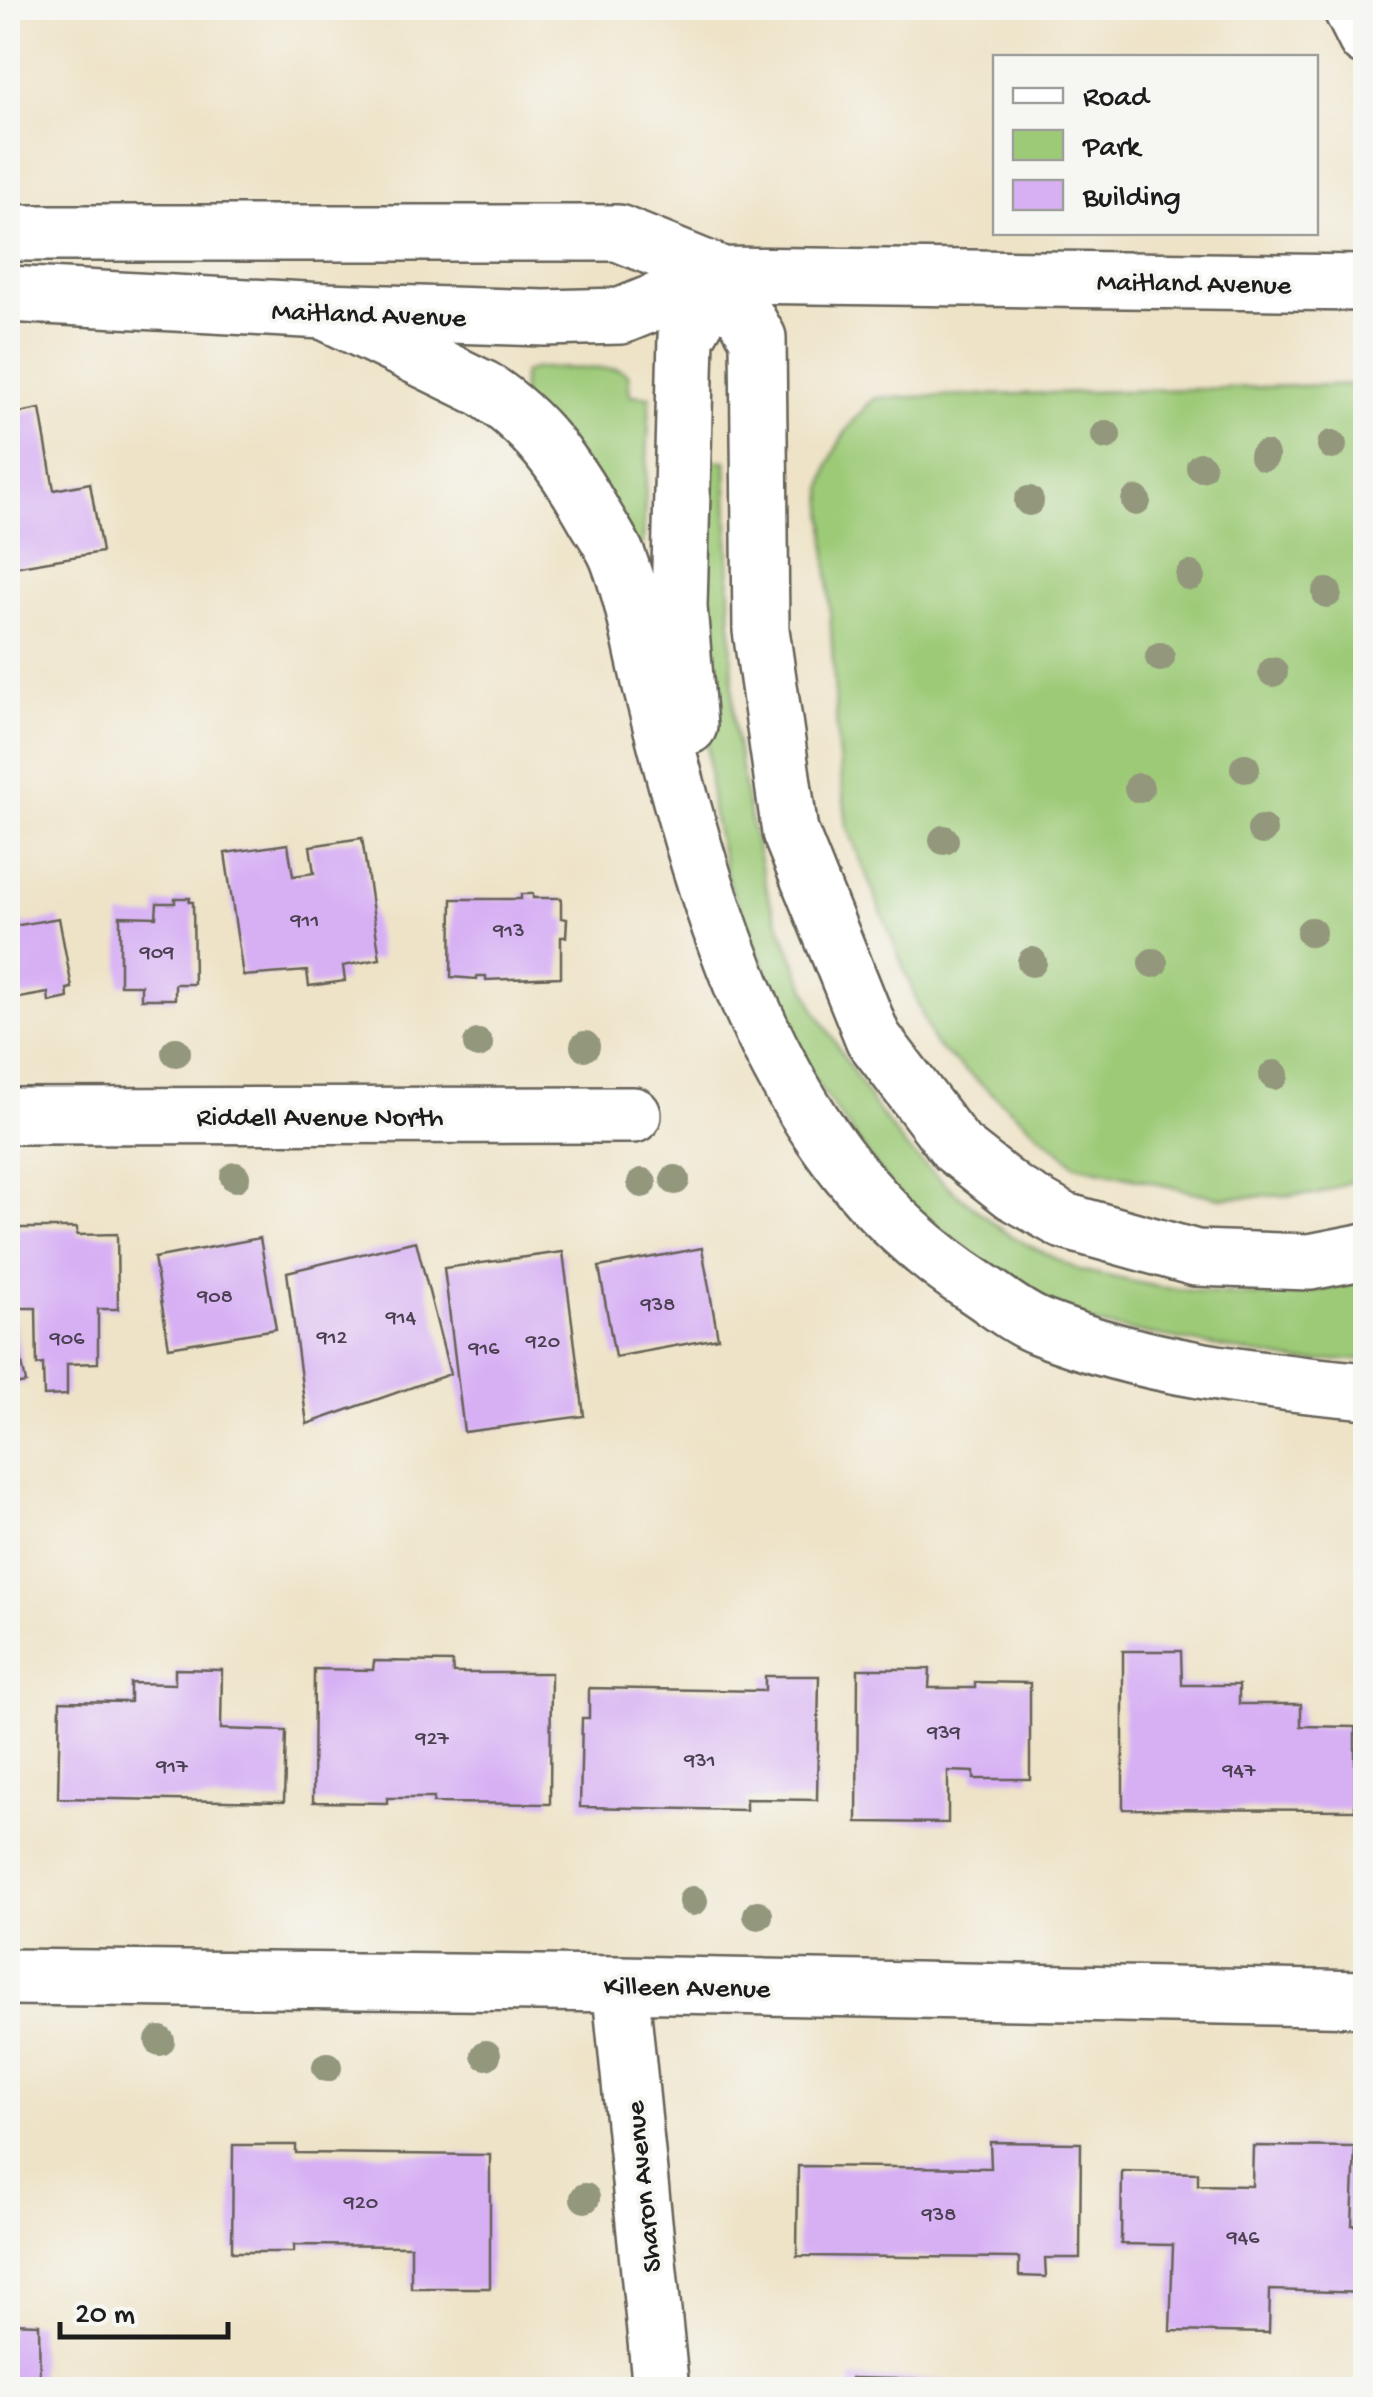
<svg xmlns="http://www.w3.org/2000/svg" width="1373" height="2397" font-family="'Gochi Hand',sans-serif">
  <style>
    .green { fill: #9dca77; stroke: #5c734a; stroke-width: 2.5 }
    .building { fill: #d7b0f4 }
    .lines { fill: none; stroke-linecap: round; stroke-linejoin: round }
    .minor-casing { stroke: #666258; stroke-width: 60 }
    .secondary-casing { stroke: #666258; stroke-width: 60 }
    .motorway-casing { stroke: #666258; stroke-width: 60 }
    .minor { stroke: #fff; stroke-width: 55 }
    .secondary { stroke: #fff; stroke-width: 55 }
    .motorway { stroke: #fff; stroke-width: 55 }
    .tree { fill: #93977b }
    .labels { text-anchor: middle; stroke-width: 8; stroke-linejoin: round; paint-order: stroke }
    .number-label { font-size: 22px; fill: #4b4152 }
    .street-label { font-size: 28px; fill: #1c1c1c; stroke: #f6f6f2 }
  </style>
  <rect width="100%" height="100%" fill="#f6f6f2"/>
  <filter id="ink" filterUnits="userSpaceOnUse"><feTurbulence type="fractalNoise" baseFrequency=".01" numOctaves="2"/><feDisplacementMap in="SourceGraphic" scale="20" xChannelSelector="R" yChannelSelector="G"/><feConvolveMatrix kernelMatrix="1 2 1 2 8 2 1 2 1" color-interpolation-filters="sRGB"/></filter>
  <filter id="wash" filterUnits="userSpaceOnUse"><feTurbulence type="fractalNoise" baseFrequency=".0048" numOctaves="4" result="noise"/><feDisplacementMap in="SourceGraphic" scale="40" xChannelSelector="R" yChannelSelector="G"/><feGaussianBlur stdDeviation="2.25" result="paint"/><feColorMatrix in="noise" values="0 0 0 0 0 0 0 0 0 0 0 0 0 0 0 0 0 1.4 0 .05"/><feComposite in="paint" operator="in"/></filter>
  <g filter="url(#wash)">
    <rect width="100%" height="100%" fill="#eee3c7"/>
    <!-- green -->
    <path class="green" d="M537,368L619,369L628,374L630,395L650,397L643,545L625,543L522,398L523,373Z
      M1365,384V1176L1318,1194L1220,1198L1076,1165L934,1044L847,826L838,749L823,489C829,453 848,423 875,398Z
      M706,461H726L734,727L749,814L769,899L815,1010L875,1107L908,1150L952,1190L1010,1236L1079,1270L1158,1287L1231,1295H1291L1365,1281V1359L1302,1362L1099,1325L1027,1296L896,1194L810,1074L728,882L712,809L701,648Z"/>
    <g id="blocks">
      <!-- building -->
      <path class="building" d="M40,409L54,490L90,483L102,552L8,568V415Z
        M362,838L380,959L343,966L345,981L309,986L307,971L243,976L225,853L288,844L293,876L314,873L310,846Z
        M521,894H533V898H561V918L567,919L566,937H561V977L486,980V976H477V979L451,977L452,899H521Z
        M175,898H190L189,902H193L194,984H175V999H141V985H120V916L156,917L157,903H175Z
        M59,918L72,988L67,989L68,998L49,1002L48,993L8,1000V927Z
        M15,1228H77V1235L117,1234L118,1309H98V1363L67,1364V1395L44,1396L43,1364L37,1365L36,1308H16Z
        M260,1238L276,1329L169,1347L154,1258Z
        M416,1241L450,1374L307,1424L287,1272Z
        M702,1248L718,1338L615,1357L599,1267Z
        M563,1252L584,1416L464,1432L444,1268Z
        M8,1292L26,1383L8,1386Z
        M1123,1651H1181L1182,1685H1239V1704H1301V1726L1355,1727V1810L1123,1809Z
        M374,1661L452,1662L453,1673H551L550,1804L433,1803L434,1798H387V1803L313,1802L314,1669L373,1670Z
        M175,1669L222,1670L221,1729L286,1731L284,1802L58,1798L60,1701L130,1702V1683L175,1684Z
        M858,1669H930L929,1688H975V1682L1030,1683V1779H974V1772L948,1771V1823L857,1822Z
        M765,1676H819L817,1800L746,1799V1810L580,1807L582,1718H589V1688L765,1691Z
        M990,2142L1081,2143L1080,2258H1045L1046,2277L1019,2276V2258L797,2256L798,2166L991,2168Z
        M233,2145H296V2153L490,2155V2288H411V2246L294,2245V2252H232Z
        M1253,2146L1355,2147L1352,2225L1366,2226V2293L1270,2290L1269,2333L1170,2331L1173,2245L1121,2244L1122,2171L1198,2173V2185L1252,2186Z
        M8,2323L39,2324L40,2390H8Z
        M851,2378L945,2380V2390H851Z
        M502,2381L503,2390H446V2387Z"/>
    </g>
  </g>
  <g filter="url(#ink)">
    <use href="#blocks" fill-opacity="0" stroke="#666258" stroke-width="2.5"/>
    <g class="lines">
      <defs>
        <path id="minor" d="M8,1116L633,1115
          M8,1977L620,1984L1366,1999
          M620,1984L661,2390"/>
        <path id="secondary" d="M8,233H618L722,275L1366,283
          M8,294L324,311L545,318L621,316L722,275"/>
        <path id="motorway" d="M1351,8L1366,38
          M722,275L758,338L761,630L790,832L873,1038L957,1148L1013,1192L1064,1221L1196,1258L1310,1262L1366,1251
          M324,311L484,389C536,423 566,466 596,519C604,532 613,545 618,558C635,603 642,652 654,698C710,918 773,1156 976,1287C996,1300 1017,1318 1040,1327C1146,1368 1253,1380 1366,1391
          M689,726L679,607L686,337L722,275"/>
      </defs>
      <!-- minor casing -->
      <use href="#minor" class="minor-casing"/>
      <!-- secondary casing -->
      <use href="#secondary" class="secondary-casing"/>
      <!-- motorway casing -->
      <use href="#motorway" class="motorway-casing"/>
      <!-- minor -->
      <use href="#minor" class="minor"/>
      <!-- secondary -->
      <use href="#secondary" class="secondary"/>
      <!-- motorway -->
      <use href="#motorway" class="motorway"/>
    </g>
    <!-- trees -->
    <g class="tree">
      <circle cx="1106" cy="435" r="15"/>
      <circle cx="1332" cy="445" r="15"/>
      <circle cx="1264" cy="456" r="15"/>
      <circle cx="1201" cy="467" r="15"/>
      <circle cx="1029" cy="501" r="15"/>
      <circle cx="1136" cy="501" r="15"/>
      <circle cx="1190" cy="576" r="15"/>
      <circle cx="1327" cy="593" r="15"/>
      <circle cx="1160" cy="657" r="15"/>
      <circle cx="1273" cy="672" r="15"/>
      <circle cx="1245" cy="768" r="15"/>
      <circle cx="1139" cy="788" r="15"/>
      <circle cx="1262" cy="830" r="15"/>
      <circle cx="944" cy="840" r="15"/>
      <circle cx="1311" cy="932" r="15"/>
      <circle cx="1032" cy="962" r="15"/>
      <circle cx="1153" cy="963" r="15"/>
      <circle cx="478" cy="1044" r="15"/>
      <circle cx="585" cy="1046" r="15"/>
      <circle cx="176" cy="1052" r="15"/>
      <circle cx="1274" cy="1075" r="15"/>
      <circle cx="235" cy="1177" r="15"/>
      <circle cx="675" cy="1180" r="15"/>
      <circle cx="642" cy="1183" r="15"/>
      <circle cx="693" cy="1901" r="15"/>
      <circle cx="758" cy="1915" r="15"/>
      <circle cx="160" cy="2041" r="15"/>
      <circle cx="486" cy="2055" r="15"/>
      <circle cx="327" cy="2067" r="15"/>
      <circle cx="585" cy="2198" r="15"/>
    </g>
  </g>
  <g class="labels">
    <!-- number labels -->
    <g class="number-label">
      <text x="305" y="926">911</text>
      <text x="509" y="936">913</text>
      <text x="157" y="958">909</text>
      <text x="215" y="1302">908</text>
      <text x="658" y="1310">938</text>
      <text x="401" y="1323">914</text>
      <text x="332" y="1343">912</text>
      <text x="67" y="1344">906</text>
      <text x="543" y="1347">920</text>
      <text x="484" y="1354">916</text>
      <text x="944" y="1738">939</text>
      <text x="432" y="1744">927</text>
      <text x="700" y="1766">931</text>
      <text x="172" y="1772">917</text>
      <text x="1239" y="1776">947</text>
      <text x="361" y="2208">920</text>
      <text x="939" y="2220">938</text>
      <text x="1243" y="2243">946</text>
    </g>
    <!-- street labels -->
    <g class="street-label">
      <text transform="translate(1194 281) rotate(1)" y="10">Maitland Avenue</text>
      <text transform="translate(369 312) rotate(2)" y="10">Maitland Avenue</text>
      <text x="320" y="1125">Riddell Avenue North</text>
      <text transform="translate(687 1985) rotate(1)" y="10">Killeen Avenue</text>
      <text transform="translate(641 2187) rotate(-96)" y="10">Sharon Avenue</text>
    </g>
  </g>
  <!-- margin -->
  <rect width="1373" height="2397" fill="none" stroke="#f6f6f2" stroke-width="40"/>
  <!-- legend -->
  <rect x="993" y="55" width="325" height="180" fill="#f6f6f2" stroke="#9f9f9c" stroke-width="2.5"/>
  <rect x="1013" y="88" width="50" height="15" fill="#ffffff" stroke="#9f9f9c" stroke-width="2.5"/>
  <text x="1083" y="105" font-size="30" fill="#1c1c1c">Road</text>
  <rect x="1013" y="130" width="50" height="30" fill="#9dca77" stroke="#9f9f9c" stroke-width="2.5"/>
  <text x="1083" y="155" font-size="30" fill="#1c1c1c">Park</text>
  <rect x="1013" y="180" width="50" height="30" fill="#d7b0f4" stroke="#9f9f9c" stroke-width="2.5"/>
  <text x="1083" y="205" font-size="30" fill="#1c1c1c">Building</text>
  <!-- scale -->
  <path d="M60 2322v15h168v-15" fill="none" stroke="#1c1c1c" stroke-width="5"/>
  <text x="75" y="2322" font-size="30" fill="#1c1c1c" stroke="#f6f6f2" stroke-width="8" paint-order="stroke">20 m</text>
</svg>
